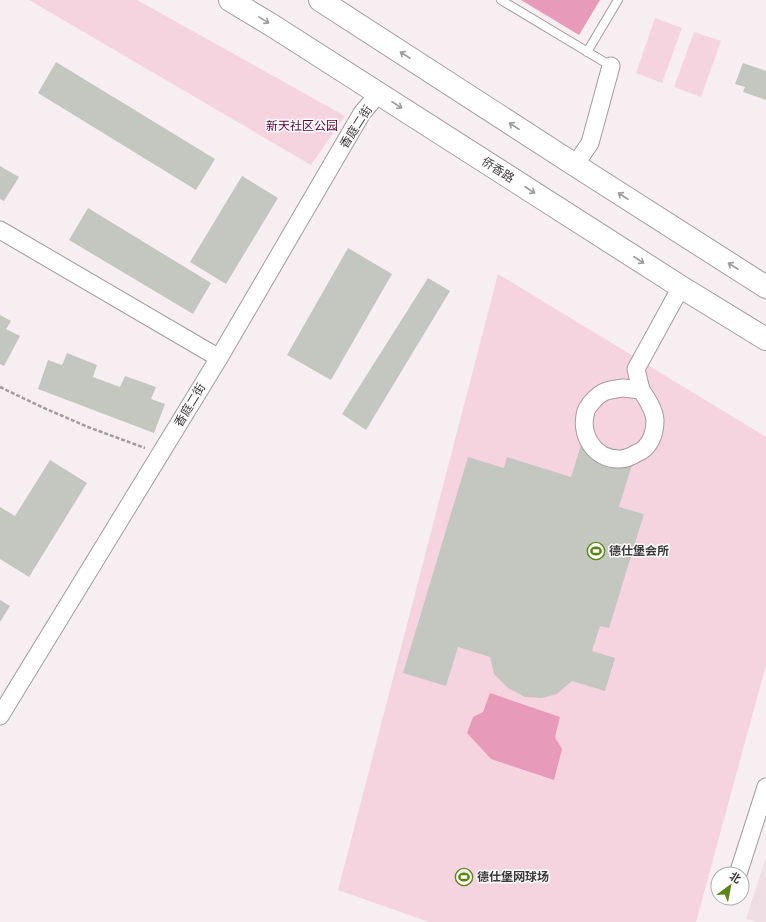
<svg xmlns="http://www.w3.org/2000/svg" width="766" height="922" font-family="'PT Sans','Noto Sans SC',sans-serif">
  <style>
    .built { fill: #efdfe5 }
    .green { fill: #f5d4e0 }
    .forest { fill: #e89abb }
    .building { fill: #c3c7c0 }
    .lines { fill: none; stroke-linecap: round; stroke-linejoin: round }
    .service-casing { stroke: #a49b9e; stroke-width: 10 }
    .minor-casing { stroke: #a49b9e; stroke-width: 19 }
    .primary-casing { stroke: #a49b9e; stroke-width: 24 }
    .path { stroke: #a39c9f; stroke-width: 2.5; stroke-dasharray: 4 2; stroke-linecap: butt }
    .service { stroke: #fff; stroke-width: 8 }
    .minor { stroke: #fff; stroke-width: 17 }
    .primary { stroke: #fff; stroke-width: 22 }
    .oneway { stroke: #9e9c9d }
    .labels { text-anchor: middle; stroke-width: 3; stroke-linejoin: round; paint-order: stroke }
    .park-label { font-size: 12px; fill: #5d0036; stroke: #fefefe }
    .street-label { font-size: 12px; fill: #3d393b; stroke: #fefefe }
    .poi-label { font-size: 12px; font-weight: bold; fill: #3d393b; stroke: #fefefe; text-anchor: start }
  </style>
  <rect width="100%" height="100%" fill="#f7eef2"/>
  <!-- built -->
  <path class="built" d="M766,857V922H757L746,919Z"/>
  <!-- green -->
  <path class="green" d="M29,0H137L345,116L311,165Z
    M655,18L682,28L662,83L636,73Z
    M694,32L721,41L701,97L674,87Z
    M498,274L766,437V665L696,922H429L338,890Z"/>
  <!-- forest -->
  <path class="forest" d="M521,0H600L579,35Z
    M490,693L560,717L555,737L562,749L554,780L491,759L467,733L473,717L483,712Z"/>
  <!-- building -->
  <path class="building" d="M56,62L215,159L196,190L38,93Z
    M743,63L766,71V100L743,92L745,87L735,84Z
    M0,166L19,177L4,201L0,199Z
    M242,176L278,198L226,284L190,262Z
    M88,208L211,283L193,314L69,240Z
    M348,248L392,274L331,380L287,355Z
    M428,278L450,291L366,430L342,414Z
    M0,315L11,321L6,329L20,336L4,366L0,364Z
    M67,353L97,365L93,377L120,387L125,376L156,387L151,399L165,404L154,433L38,389L48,360L62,365Z
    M583,439L635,455L619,507L644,514L609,628L600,626L592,651L615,658L605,691L572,681L557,694L542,698L525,697L508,688L494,674L490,657L458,647L446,686L403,673L468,457L504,468L507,457L571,477Z
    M50,460L87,483L29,577L0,559V507L15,516Z
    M0,600L10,606L0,622Z"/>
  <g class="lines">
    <defs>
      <path id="service" d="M501,0L611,66
        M587,52L618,0"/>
      <path id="minor" d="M575,165L590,143L611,66
        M0,230L219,358
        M623,388L641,390C647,399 654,409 655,420C655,430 652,441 645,448C643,450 640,452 637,453C632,456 627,459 620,459C594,460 579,434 586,411C587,408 589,406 591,403C601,391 607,390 623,388Z
        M641,390L636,369L681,287
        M0,716L219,358L362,113L379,93
        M738,874L766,787"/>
      <path id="primary" d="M230,0L273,26L681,287L766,339
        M320,0L575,165L766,287"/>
    </defs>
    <!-- service casing -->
    <use href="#service" class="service-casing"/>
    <!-- minor casing -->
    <use href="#minor" class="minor-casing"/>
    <!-- primary casing -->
    <use href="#primary" class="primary-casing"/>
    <!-- path -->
    <path class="path" d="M0,387L44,408L88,427L145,448"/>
    <!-- service -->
    <use href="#service" class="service"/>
    <!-- minor -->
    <use href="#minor" class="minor"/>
    <!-- primary -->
    <use href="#primary" class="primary"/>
  </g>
  <!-- one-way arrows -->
  <defs><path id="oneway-shaft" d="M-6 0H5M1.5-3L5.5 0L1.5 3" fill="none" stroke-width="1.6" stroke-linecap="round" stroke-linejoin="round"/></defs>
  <g class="oneway">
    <use href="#oneway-shaft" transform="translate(264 20) rotate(31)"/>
    <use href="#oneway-shaft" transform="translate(405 55) rotate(-147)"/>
    <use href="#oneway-shaft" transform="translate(397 105) rotate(33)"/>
    <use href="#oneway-shaft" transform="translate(514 126) rotate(-147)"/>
    <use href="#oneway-shaft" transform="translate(530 190) rotate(33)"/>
    <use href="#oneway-shaft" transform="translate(623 196) rotate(-147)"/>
    <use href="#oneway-shaft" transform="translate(639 260) rotate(33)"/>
    <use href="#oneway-shaft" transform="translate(733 266) rotate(-147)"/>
  </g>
  <!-- icons -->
  <defs>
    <symbol id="stadium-ring" viewBox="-11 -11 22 22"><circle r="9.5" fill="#fefefe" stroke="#598512" stroke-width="1.5"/><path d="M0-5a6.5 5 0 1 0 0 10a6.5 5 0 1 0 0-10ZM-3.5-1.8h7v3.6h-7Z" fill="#598512"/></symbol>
  </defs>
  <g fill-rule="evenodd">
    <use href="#stadium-ring" x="586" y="541" width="20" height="20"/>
    <use href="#stadium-ring" x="454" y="867" width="20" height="20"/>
  </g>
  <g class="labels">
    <!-- park labels -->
    <g class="park-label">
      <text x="302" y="130">新天社区公园</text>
    </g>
    <!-- street labels -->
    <g class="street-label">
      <text transform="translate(356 127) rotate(-57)" y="4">香庭二街</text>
      <text transform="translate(498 170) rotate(33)" y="4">侨香路</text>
      <text transform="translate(190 405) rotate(-59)" y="4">香庭二街</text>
    </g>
    <!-- poi labels -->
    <g class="poi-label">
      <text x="609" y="555">德仕堡会所</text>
      <text x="477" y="881">德仕堡网球场</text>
    </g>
  </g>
  <!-- north arrow -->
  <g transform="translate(730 886) rotate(32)"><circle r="19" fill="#fefefe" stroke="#b1afb0"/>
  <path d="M0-3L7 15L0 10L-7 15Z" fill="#598512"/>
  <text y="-6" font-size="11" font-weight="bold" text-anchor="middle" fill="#3d393b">北</text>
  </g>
</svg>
